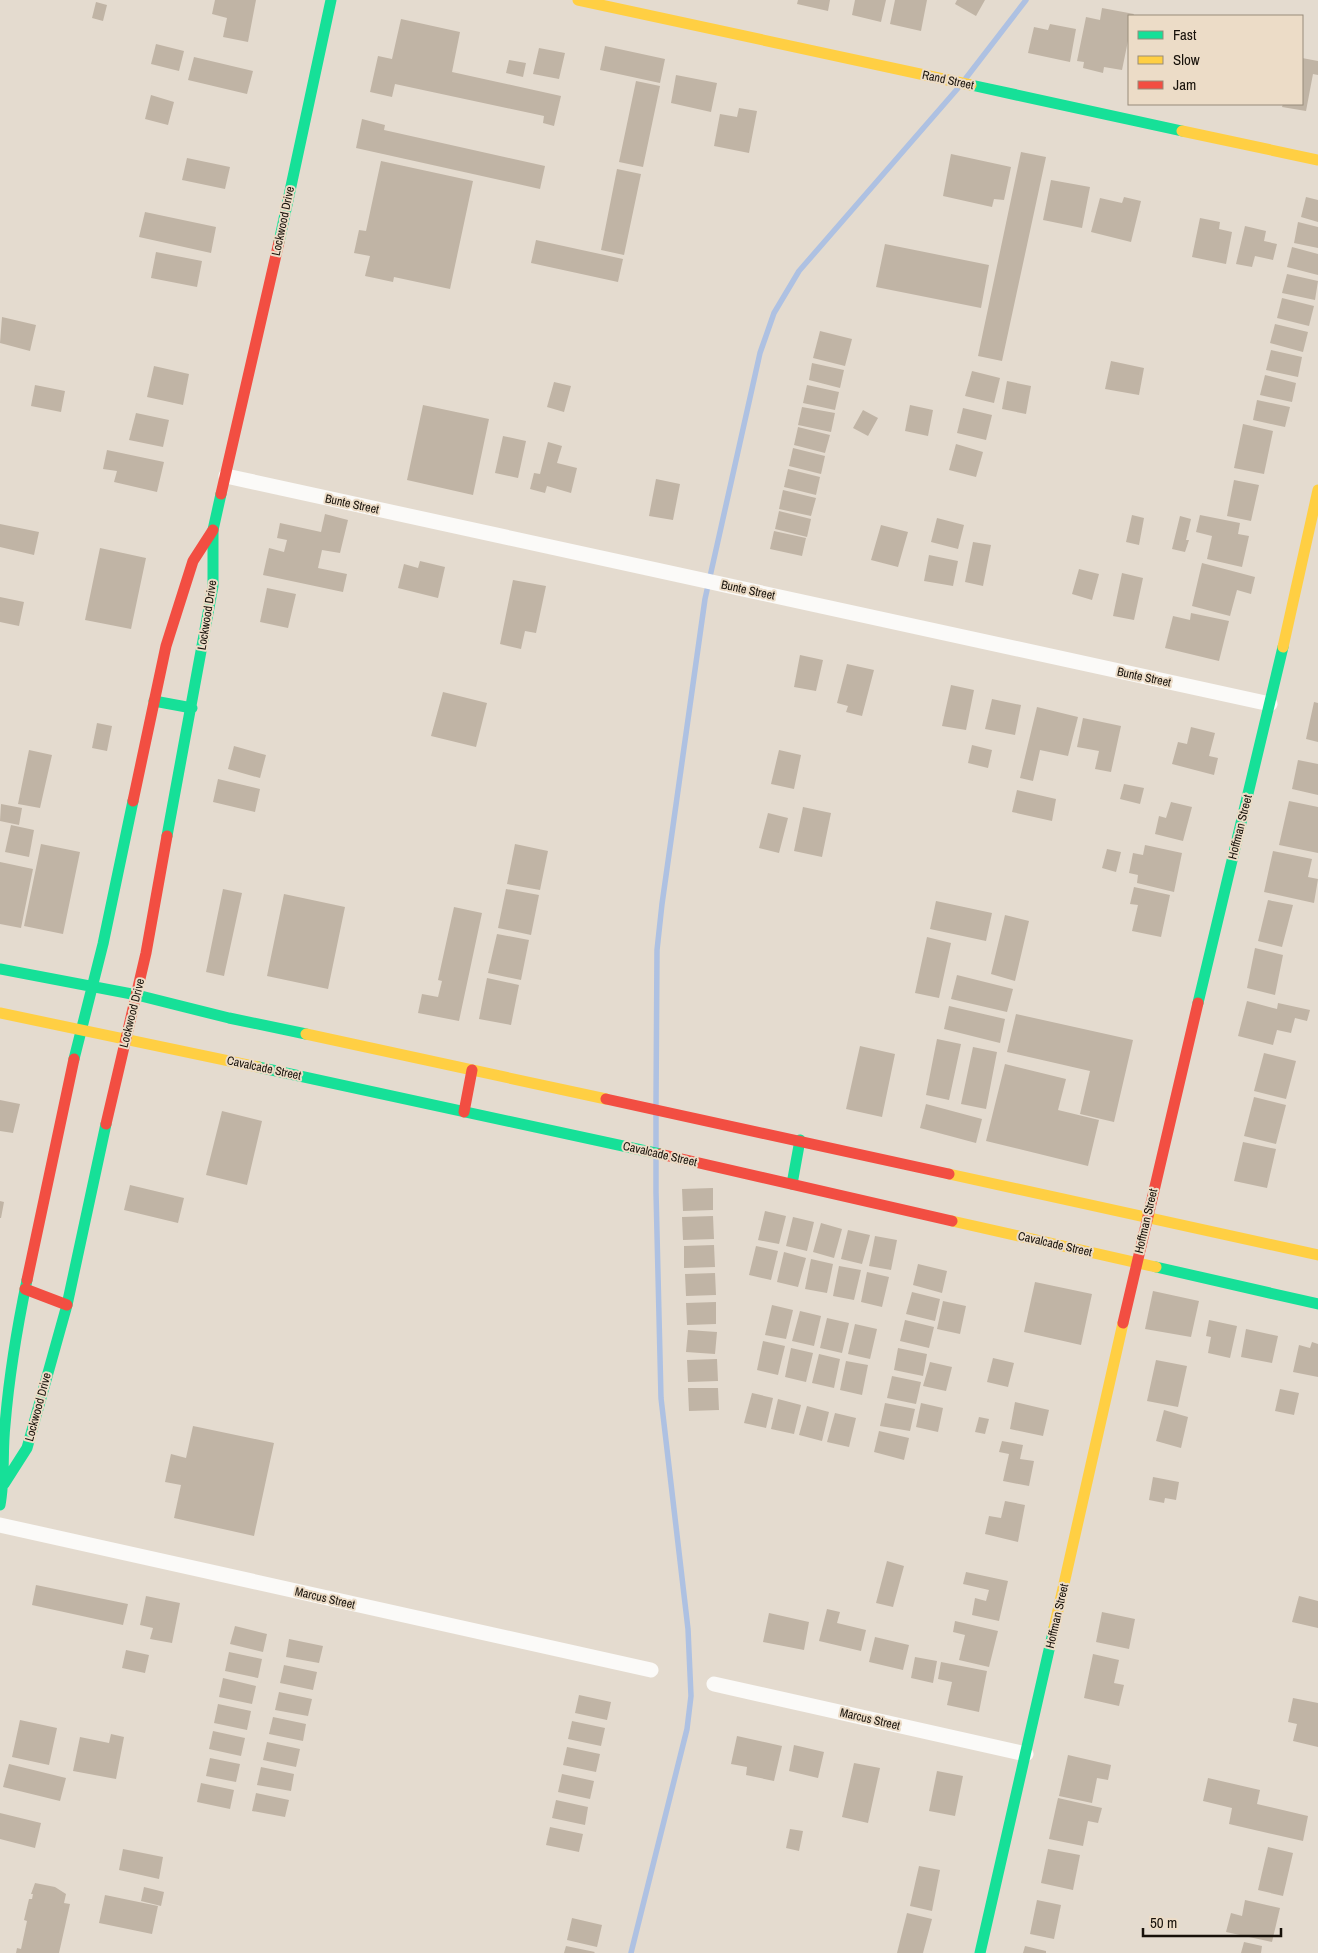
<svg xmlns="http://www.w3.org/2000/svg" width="1318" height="1953" font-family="'Archivo Narrow',sans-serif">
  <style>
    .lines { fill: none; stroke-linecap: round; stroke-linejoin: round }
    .stream { stroke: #aec1e2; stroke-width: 5.5 }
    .building { fill: #c0b4a5 }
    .street { stroke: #fbfaf8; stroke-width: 15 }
    .fast { stroke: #16e098; stroke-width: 11 }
    .slow { stroke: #ffcf43; stroke-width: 11 }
    .jam { stroke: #f24e42; stroke-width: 11 }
    .labels { text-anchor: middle; stroke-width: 4; stroke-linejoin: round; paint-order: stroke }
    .street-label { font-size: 12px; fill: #17110a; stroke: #ecdcc7 }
  </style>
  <rect width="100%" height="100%" fill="#e4dbcf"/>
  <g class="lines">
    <!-- stream -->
    <path class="stream" d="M966,78L1026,0
      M656,1105L657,950L662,904L705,599L760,353L774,313L799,271L959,87
      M631,1953L687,1729L691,1696L688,1629L661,1398L656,1192V1114"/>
  </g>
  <!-- building -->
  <path class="building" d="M215,0H256L248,42L223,37L227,18L212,14Z
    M798,0H830L828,11L797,4Z
    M855,0H886L881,22L852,15Z
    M895,0H927L921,31L890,24Z
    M957,0H985L976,16L955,4Z
    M96,2L107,5L103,21L92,18Z
    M1102,8L1134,14L1133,16H1129V36L1122,70L1104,67L1103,73L1083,68L1084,62L1077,61L1086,17L1100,20Z
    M401,19L460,32L452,72L561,96L554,126L543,123L544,116L395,84L392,97L370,92L378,56L392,59Z
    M1050,24L1076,29L1070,62L1028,53L1034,27L1048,30Z
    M156,44L184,51L179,71L151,64Z
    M605,46L665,59L660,83L600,70Z
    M539,48L565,53L559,79L533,74Z
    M194,57L253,71L247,94L188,80Z
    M1302,58L1318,61V75L1313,74L1306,111L1282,107L1283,104H1302Z
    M509,60L526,63L523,77L506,73Z
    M676,75L717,83L711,112L671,103Z
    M636,81L660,86L643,167L619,162Z
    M151,95L174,102L168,125L145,119Z
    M739,108L757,111L749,153L714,146L720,114L737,117Z
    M362,119L385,125L384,130L545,166L540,189L356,148Z
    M1021,152L1046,157L1002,361L978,356Z
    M951,154L1011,167L1004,200L994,199L992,207L943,196Z
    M187,158L230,167L225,189L182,180Z
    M381,161L473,181L450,289L394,277L393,282L365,276L370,256L354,253L359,230L366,231Z
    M617,169L641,174L624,255L601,250Z
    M1051,180L1090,187L1082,228L1043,220Z
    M1124,197L1141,201L1131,242L1091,232L1100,198L1122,203Z
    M1306,197L1318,200V222L1301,217Z
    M145,212L216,227L211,253L139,237Z
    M1200,218L1220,222L1219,229L1232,232L1226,264L1192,257Z
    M1298,222L1318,227V248L1294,243Z
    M1245,226L1266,231L1264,241L1277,244L1273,260L1255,256L1252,267L1236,264Z
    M536,240L623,259L618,282L531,263Z
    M885,244L989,265L981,308L876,287Z
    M1292,247L1318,254V275L1287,267Z
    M156,252L202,261L197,287L151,278Z
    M1287,274L1318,281L1315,300L1282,293Z
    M1282,298L1314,306L1309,326L1277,318Z
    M2,317L36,325L30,351L0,343Z
    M1275,324L1308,332L1303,352L1270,343Z
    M820,331L852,339L845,366L813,358Z
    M1271,350L1302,357L1298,377L1266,370Z
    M1111,361L1144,368L1139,395L1105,389Z
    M812,363L844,370L840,388L809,380Z
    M154,366L189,374L183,405L147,397Z
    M972,371L1000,378L994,403L965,396Z
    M1265,375L1296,383L1292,402L1260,395Z
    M1007,381L1031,386L1026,414L1002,409Z
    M554,382L571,386L564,412L547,407Z
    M35,385L65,391L61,412L31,406Z
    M807,385L839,392L835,410L803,403Z
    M1257,400L1290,407L1285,427L1253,420Z
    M423,405L489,419L473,495L407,480Z
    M910,405L933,410L928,436L905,431Z
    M802,407L835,413L831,432L798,425Z
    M963,408L992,415L986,440L957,433Z
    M863,410L878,418L868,436L853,428Z
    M136,413L169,420L163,447L129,440Z
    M1243,424L1273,431L1264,474L1234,468Z
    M798,427L830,435L825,453L794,445Z
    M503,436L526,441L518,478L495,473Z
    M548,442L562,446L557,463L577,468L571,493L547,486L545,493L530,489L534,473L540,474Z
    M956,444L983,452L976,477L949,470Z
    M793,448L825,456L821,474L789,466Z
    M107,450L164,462L157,492L114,482L117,471L103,469Z
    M788,469L820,477L816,495L784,487Z
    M656,479L680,484L673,520L649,516Z
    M1234,480L1259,485L1251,521L1227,516Z
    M783,490L816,498L811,516L779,509Z
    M779,511L811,519L807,537L775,529Z
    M325,514L348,520L340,553L322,550L318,568L347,574L343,592L263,575L269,548L284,552L287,540L277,538L280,523L321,532Z
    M1132,515L1144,518L1139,545L1126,542Z
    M1200,515L1240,523L1238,534L1249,536L1242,567L1207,559L1212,536L1196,532Z
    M1180,516L1191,519L1186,540H1189L1185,552L1172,549Z
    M937,518L964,525L958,549L931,542Z
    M0,524L39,532L34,555L0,547Z
    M881,525L908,532L898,567L871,560Z
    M774,531L806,538L802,556L770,549Z
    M973,542L991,545L983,586L965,582Z
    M100,548L146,558L131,629L85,620Z
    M929,555L958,561L953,586L924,581Z
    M420,561L445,567L438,598L398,588L404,564L418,568Z
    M1202,563L1255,577L1251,594L1237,590L1230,616L1192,606Z
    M1079,569L1099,574L1092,600L1072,594Z
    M1122,573L1143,578L1134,620L1113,616Z
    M513,580L546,586L536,633L525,631L521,649L500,644Z
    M267,588L296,594L288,628L260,622Z
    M0,597L24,602L19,626L0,622Z
    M1191,613L1229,621L1219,661L1165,648L1173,616L1190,620Z
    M800,655L823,660L816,691L794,687Z
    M847,664L874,670L862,716L846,712L848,706L837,703Z
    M951,685L974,690L966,730L942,726Z
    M443,692L487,703L476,747L431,736Z
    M992,699L1021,705L1015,735L985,729Z
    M1314,702L1318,703V742L1306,739Z
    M1037,707L1078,717L1068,756L1040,750L1033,781L1020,778Z
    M1083,718L1121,726L1111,772L1095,769L1099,751L1077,747Z
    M97,723L112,726L107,751L92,748Z
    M1191,727L1215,733L1209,756L1218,758L1214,775L1172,764L1178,742L1187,744Z
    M972,745L992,750L988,768L968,763Z
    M234,746L266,755L260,778L228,769Z
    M29,750L52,755L40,808L18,804Z
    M779,750L801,755L794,789L771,784Z
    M1298,760L1318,764V795L1292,789Z
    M218,779L260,789L255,812L213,802Z
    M1124,784L1144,788L1140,804L1120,799Z
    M1017,790L1056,799L1052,821L1012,812Z
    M1289,801L1318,807V853L1279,845Z
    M1171,802L1192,807L1183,841L1155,834L1159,816L1166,818Z
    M1,804L22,808L19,825L0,821Z
    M803,807L831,813L822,857L794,851Z
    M768,813L788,818L779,853L759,848Z
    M11,825L34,830L29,857L5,852Z
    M41,844L80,852L63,934L24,926Z
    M515,844L548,851L540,890L507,884Z
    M1145,845L1182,853L1174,892L1137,883L1138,875L1129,873L1133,853L1143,855Z
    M1107,849L1121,852L1116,872L1102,868Z
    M1273,851L1312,859L1308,877L1318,879L1314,903L1264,892Z
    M0,862L33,869L21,928L0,924Z
    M1134,887L1170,895L1161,937L1132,931L1138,905L1130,904Z
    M223,889L242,893L224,976L206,972Z
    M506,889L539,895L531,935L498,928Z
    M284,894L345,907L328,989L267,976Z
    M1268,900L1293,905L1282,947L1258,941Z
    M936,901L992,913L986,941L930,929Z
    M454,907L482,913L459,1021L418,1013L422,994L438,997L442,981L438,980Z
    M1005,915L1029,921L1015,981L991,974Z
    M497,934L529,940L521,980L488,973Z
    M927,937L951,943L939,998L915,993Z
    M1255,948L1283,955L1275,995L1247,988Z
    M957,975L1013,989L1007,1012L951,999Z
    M487,978L519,985L511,1025L479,1019Z
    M1247,1001L1277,1009L1278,1003L1310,1010L1307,1021L1295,1018L1291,1033L1277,1030L1273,1045L1238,1036Z
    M949,1006L1005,1019L1000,1043L944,1029Z
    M1016,1014L1133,1040L1114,1122L1080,1114L1090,1071L1007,1052Z
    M937,1039L961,1044L949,1100L926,1095Z
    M860,1046L895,1054L882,1117L846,1109Z
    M973,1047L997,1052L986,1109L961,1104Z
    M1264,1053L1296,1061L1286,1099L1254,1091Z
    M1005,1064L1066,1079L1058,1110L1099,1120L1088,1166L986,1141Z
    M1254,1097L1286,1105L1276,1144L1244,1136Z
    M0,1100L20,1104L13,1133L0,1131Z
    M926,1104L982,1119L976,1143L920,1128Z
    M222,1111L262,1121L247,1185L206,1175Z
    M1243,1142L1276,1149L1267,1188L1234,1181Z
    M130,1185L184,1198L178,1223L124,1210Z
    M713,1188V1210L683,1211L682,1189Z
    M0,1201L4,1202L1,1218H0Z
    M765,1211L786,1216L779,1244L758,1240Z
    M713,1216L714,1239L683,1240L682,1217Z
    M793,1217L814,1222L807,1251L786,1246Z
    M821,1223L842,1229L834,1258L813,1252Z
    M848,1230L870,1235L862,1264L841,1259Z
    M875,1236L897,1240L891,1270L869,1266Z
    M714,1245L715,1267L684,1268V1246Z
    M756,1246L778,1251L771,1280L749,1275Z
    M784,1252L806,1258L798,1287L777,1282Z
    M811,1259L833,1264L827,1293L805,1289Z
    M918,1264L947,1271L942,1293L913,1285Z
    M839,1266L861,1270L854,1300L833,1296Z
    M867,1272L889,1277L882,1307L861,1302Z
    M715,1273L716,1295L686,1296L685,1274Z
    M1035,1282L1092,1294L1081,1345L1024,1332Z
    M1153,1291L1199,1301L1191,1337L1145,1329Z
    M912,1292L940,1299L935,1321L906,1314Z
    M943,1301L966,1306L960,1334L937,1329Z
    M716,1302V1324L687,1325L686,1303Z
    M772,1305L793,1310L786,1339L765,1335Z
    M800,1311L821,1316L814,1346L792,1341Z
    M827,1318L849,1323L842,1353L820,1348Z
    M905,1320L934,1327L929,1348L900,1341Z
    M1209,1320L1237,1326L1230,1358L1208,1353L1211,1337L1206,1336Z
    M855,1324L877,1329L870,1359L848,1354Z
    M1246,1329L1278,1336L1272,1363L1241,1357Z
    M688,1330L717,1332L715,1354L686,1352Z
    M763,1341L785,1346L778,1375L757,1370Z
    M1312,1342L1318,1344V1377L1293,1372L1299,1345L1310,1348Z
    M791,1348L813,1353L806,1382L785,1377Z
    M898,1348L927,1354L923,1376L894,1370Z
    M819,1354L840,1359L834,1388L812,1383Z
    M993,1358L1014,1363L1008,1387L987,1382Z
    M717,1359L718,1381L688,1382L687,1360Z
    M1156,1360L1187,1366L1178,1407L1147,1401Z
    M846,1361L868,1365L862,1395L840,1390Z
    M930,1362L952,1367L946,1391L923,1386Z
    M892,1376L921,1382L916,1404L887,1398Z
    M688,1388H718L719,1410L689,1411Z
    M1280,1389L1299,1393L1294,1415L1275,1411Z
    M752,1393L773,1398L766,1428L744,1423Z
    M778,1399L801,1405L794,1434L771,1429Z
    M1015,1402L1049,1410L1043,1436L1010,1429Z
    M885,1403L915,1409L910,1431L880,1426Z
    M921,1403L943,1408L938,1432L916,1427Z
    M807,1406L829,1412L822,1441L799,1435Z
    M1164,1410L1188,1417L1181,1448L1156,1441Z
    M835,1413L856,1418L849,1447L827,1442Z
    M979,1417L989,1419L985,1434L975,1432Z
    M193,1426L274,1443L254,1536L174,1518L181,1485L165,1482L171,1454L186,1458Z
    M879,1431L909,1438L904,1460L874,1452Z
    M1002,1441L1023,1445L1020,1459L1034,1461L1029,1486L1003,1481L1009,1454L999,1452Z
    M1153,1477L1179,1482L1176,1500L1165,1498L1164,1503L1149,1500Z
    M1005,1501L1025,1505L1018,1542L985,1534L989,1516L1001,1518Z
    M887,1561L904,1566L893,1607L876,1603Z
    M966,1572L1008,1581L999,1621L972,1615L975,1598L986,1601L989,1590L963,1584Z
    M36,1585L128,1604L123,1625L32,1605Z
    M146,1596L180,1603L172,1643L150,1639L153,1628L140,1625Z
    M1299,1596L1318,1601V1628L1292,1622Z
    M827,1609L840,1612L837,1623L866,1630L861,1651L819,1641Z
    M1102,1612L1135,1619L1129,1649L1096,1642Z
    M769,1613L809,1622L804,1650L763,1642Z
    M955,1621L998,1631L989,1667L959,1660L965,1635L953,1632Z
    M235,1626L267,1634L263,1652L230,1644Z
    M875,1637L909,1645L903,1670L869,1662Z
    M289,1639L323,1646L319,1663L286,1657Z
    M126,1650L149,1655L145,1673L122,1668Z
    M229,1652L262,1659L258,1678L225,1671Z
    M1093,1654L1119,1660L1114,1683L1124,1685L1119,1706L1084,1698Z
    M915,1657L937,1661L933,1683L911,1678Z
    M941,1662L987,1671L979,1712L947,1705L952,1682L938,1679Z
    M284,1665L317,1672L313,1690L280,1683Z
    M223,1678L256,1686L252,1704L219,1697Z
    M279,1692L312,1699L308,1716L275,1710Z
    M579,1695L611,1702L607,1720L575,1713Z
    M1293,1698L1318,1703V1747L1293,1741L1297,1724L1288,1722Z
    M218,1704L251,1711L247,1730L214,1723Z
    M273,1717L306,1724L303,1741L269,1734Z
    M20,1720L57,1728L49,1765L12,1757Z
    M572,1721L605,1728L601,1746L568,1739Z
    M213,1731L245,1738L241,1756L209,1749Z
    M111,1734L124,1737L116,1779L73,1771L80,1737L109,1743Z
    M737,1736L782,1746L774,1781L746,1775L747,1767L731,1764Z
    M267,1742L300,1749L296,1767L263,1760Z
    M794,1745L824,1752L818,1778L789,1771Z
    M567,1747L600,1754L596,1772L563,1765Z
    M1068,1755L1111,1765L1108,1780L1097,1778L1092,1803L1059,1796Z
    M210,1758L240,1764L236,1782L206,1776Z
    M854,1763L880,1768L868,1823L842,1817Z
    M9,1764L66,1778L60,1801L3,1787Z
    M261,1767L294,1774L291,1791L257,1785Z
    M937,1771L963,1776L955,1816L929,1811Z
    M562,1774L594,1781L590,1799L558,1792Z
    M1208,1778L1260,1790L1257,1804L1308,1816L1303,1841L1229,1824L1232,1808L1203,1801Z
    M201,1783L234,1790L230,1809L197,1802Z
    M256,1793L289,1800L285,1817L252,1811Z
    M1058,1798L1102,1808L1098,1823L1088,1821L1083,1846L1049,1839Z
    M556,1800L588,1807L585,1825L552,1818Z
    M0,1813L41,1823L35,1848L0,1839Z
    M550,1827L583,1834L579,1852L546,1845Z
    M790,1829L803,1831L799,1851L786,1848Z
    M1268,1847L1293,1853L1283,1896L1258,1890Z
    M123,1849L163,1857L159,1879L119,1870Z
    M1048,1849L1080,1855L1073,1890L1041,1883Z
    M919,1866L940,1870L932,1911L910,1906Z
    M35,1883L55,1887L66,1894L64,1903L70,1904L59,1953H16L17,1948L21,1949L27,1921L24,1920L29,1899H32L33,1894H31Z
    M144,1887L164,1892L161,1906L141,1901Z
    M105,1895L158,1906L152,1934L99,1923Z
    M1037,1900L1061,1905L1054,1939L1030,1934Z
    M1245,1900L1280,1908L1272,1942L1226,1932L1231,1913L1242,1916Z
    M907,1913L932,1919L923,1953H897Z
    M572,1918L602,1925L597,1947L567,1940Z
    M1244,1942L1262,1946L1261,1953H1241Z
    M566,1946L595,1952L594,1953H564Z
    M1025,1946L1046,1951V1953H1023Z"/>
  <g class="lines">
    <!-- street -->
    <path class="street" d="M226,476L1270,704
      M0,1525L651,1670
      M714,1684L1026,1754"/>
    <!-- fast -->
    <path class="fast" d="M971,85L1182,131
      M279,242L331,0
      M154,701L192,708
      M167,836L213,586V530L221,494
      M0,969L137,995L229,1018L306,1034
      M1198,1003L1283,647
      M74,1059L103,944L133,801
      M258,1067L660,1154
      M792,1184L800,1140
      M1156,1267L1318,1304
      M4,1484L27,1448L67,1305L106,1124
      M0,1505C5,1478 2,1452 5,1425C9,1376 17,1328 27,1280
      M980,1953L1054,1628"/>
    <!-- slow -->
    <path class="slow" d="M578,0L971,85
      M1182,131L1318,160
      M1283,647L1318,490
      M0,1013L258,1067
      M306,1034L606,1099
      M949,1174L1318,1255
      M952,1221L1156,1267
      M1054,1628L1123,1323"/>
    <!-- jam -->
    <path class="jam" d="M221,494L279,242
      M133,801L166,646L193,561L213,530
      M606,1099L949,1174
      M464,1112L472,1070
      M106,1124L146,953L167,836
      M660,1154L952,1221
      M27,1280L74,1059
      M25,1289L67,1305
      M1123,1323L1198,1003"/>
  </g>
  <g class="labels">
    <!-- street labels -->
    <g class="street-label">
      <text transform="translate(948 80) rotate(12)" y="4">Rand Street</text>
      <text transform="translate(283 221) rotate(-78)" y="4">Lockwood Drive</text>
      <text transform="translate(352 504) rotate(12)" y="4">Bunte Street</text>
      <text transform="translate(748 590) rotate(12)" y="4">Bunte Street</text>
      <text transform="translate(207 615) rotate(-81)" y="4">Lockwood Drive</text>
      <text transform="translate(1144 677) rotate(12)" y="4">Bunte Street</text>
      <text transform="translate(1240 827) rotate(-76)" y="4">Hoffman Street</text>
      <text transform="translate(132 1013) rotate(-76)" y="4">Lockwood Drive</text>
      <text transform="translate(264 1068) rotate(12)" y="4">Cavalcade Street</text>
      <text transform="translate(660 1154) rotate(13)" y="4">Cavalcade Street</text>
      <text transform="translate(1146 1221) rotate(-77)" y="4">Hoffman Street</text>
      <text transform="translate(1055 1244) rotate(13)" y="4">Cavalcade Street</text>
      <text transform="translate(38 1407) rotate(-75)" y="4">Lockwood Drive</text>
      <text transform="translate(325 1598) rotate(13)" y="4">Marcus Street</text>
      <text transform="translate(1057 1616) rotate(-77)" y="4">Hoffman Street</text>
      <text transform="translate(870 1719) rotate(13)" y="4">Marcus Street</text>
    </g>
  </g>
  <!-- legend -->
  <rect x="1128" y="15" width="175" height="90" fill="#ecdcc7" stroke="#978b7b"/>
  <rect x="1138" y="31" width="25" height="8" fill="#16e098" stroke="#978b7b"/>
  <text x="1173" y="40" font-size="15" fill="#17110a">Fast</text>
  <rect x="1138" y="56" width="25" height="8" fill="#ffcf43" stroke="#978b7b"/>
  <text x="1173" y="65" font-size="15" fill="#17110a">Slow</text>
  <rect x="1138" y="81" width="25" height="8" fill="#f24e42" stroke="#978b7b"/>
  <text x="1173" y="90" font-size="15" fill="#17110a">Jam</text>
  <!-- scale -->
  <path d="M1143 1928v8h138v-8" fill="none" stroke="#17110a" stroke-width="2.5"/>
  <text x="1150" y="1928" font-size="15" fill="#17110a" stroke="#ecdcc7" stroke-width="4" paint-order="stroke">50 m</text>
</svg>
